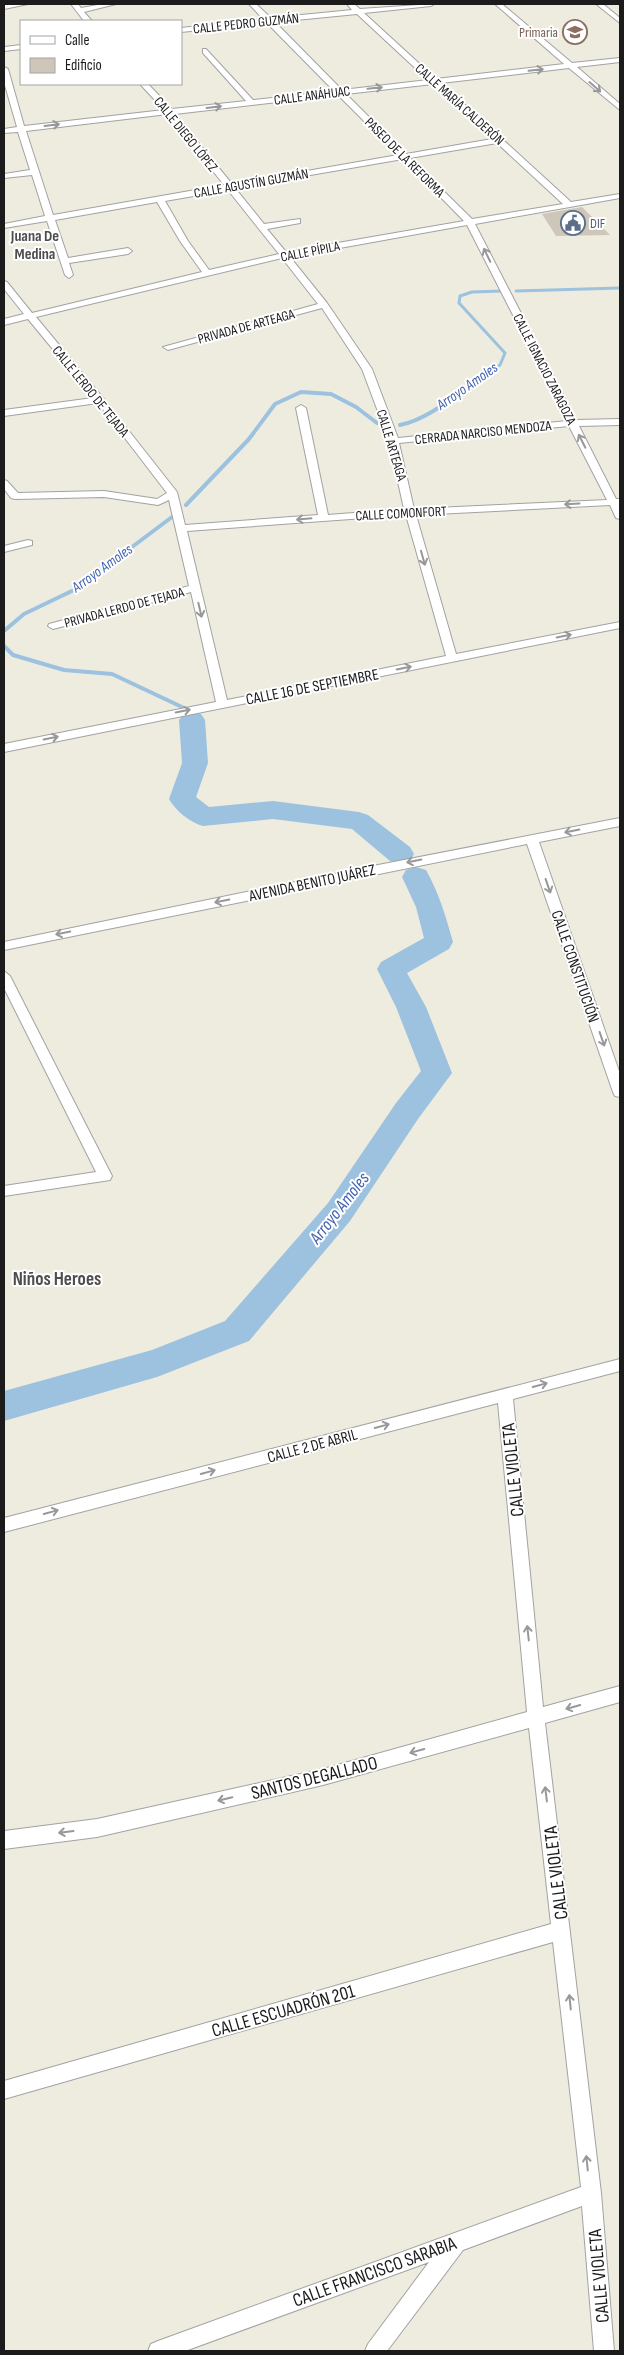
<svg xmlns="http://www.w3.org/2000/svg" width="624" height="2355" font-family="'Sofia Sans Condensed',sans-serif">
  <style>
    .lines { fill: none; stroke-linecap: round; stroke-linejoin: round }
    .stream-far1 { stroke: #9cc2df; stroke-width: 3 }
    .stream { stroke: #9cc2df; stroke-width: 4 }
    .river { fill: #9cc2df; fill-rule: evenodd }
    .building { fill: #cdc6b9 }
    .street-casing { stroke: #a2a2a2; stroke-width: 2 }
    .street { fill: #fff; fill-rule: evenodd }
    .oneway { stroke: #989898 }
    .labels { text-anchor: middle; stroke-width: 4; stroke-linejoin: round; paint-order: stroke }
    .far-street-label { font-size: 14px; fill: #1b1b1b; stroke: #fff }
    .far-education-label { font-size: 14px; fill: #785e54; stroke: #fff; text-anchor: end }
    .far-service-label { font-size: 14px; fill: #4e5e75; stroke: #fff; text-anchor: start }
    .far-water-label { font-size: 15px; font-style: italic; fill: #4363af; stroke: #fff }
    .far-quarter-label { font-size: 16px; font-weight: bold; fill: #4e4e4e; stroke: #fff }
    .street-label { font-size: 16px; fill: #1b1b1b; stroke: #fff }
    .water-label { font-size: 18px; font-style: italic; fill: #4363af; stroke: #fff }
    .quarter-label { font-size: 19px; font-weight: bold; fill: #4e4e4e; stroke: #fff }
    .near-street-label { font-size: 19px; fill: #1b1b1b; stroke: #fff }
  </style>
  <rect width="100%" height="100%" fill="#eeecdf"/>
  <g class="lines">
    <!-- stream-far1 -->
    <path class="stream-far1" d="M516,291L620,288
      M472,384L500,365L505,353L459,303L460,296L472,292L502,291"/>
    <!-- stream -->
    <path class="stream" d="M400,425C428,419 451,398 474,383
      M186,505L249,439L275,404L301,392L331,394L356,407L377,423
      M4,631L24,614L76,589L172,517
      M4,646L13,655L64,670L112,674L182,707"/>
    <!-- river -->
    <path class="river" d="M192,712L201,714L205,720L208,763L196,797L209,807L273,801L359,812L368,815L410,847L414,854L410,861L400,863L390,861L352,829L273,819L203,826C189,822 176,811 169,799L182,763L179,720L183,714Z
      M416,867L426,870C439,893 446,917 453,942L449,949L407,973L426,1007L452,1073L418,1119L350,1221L249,1341L157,1377L4,1421V1391L152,1350L225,1321L328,1203L396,1103L421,1071L396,1007L377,969L381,962L424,938L416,907L402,877L406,870Z"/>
  </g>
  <!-- building -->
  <path class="building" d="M582,207L610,235L556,236L542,214Z"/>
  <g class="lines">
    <defs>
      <path id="street" d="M11,4H28L4,9V5Z
        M71,4H78L81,8L103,4H116L84,12L92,21H84Z
        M249,4H256L271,18L352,10L347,4H354L360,9L434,4L431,6L364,13L436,79L564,64L495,4H502L572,63L620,58V62L577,67L620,104V110L569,68L441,83L571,202L620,194V198L475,224L576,420L620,419V425L579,426L616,499H620V519L616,518L610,505L416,515L456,654L620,622V628L4,752V744L216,702L191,592L53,629L48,626L49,624L189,586L169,500L158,505L104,497L15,499L11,498L4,489V480L7,481L18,493L104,491L157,499L167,493L98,403L4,416V410L93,398L28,319L4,325V319L24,314L4,289V281L7,282L32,313L202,272L180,241L157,202L55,220L68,258L128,248L132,251L128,254L69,263L73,275L69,278L65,275L47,221L4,228V224L45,216L32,175L4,178V174L30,170L18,132L4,133V129L17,127L4,82V67L8,69L24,126L164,110L140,84H148L172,109L246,101L203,53V49H206L253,100L334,91L267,23L181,32V28L263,19ZM357,14L428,80L342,90L275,22ZM433,84L492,139L406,154L346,94ZM338,95L398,155L232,184L175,114ZM168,114L224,185L53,215L26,131ZM497,143L563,204L472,219L410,158ZM403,159L464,221L286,252L267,229L300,223V219L264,224L235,188ZM228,190L279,254L209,270L188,241L165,201ZM467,225L567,421L398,438L372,369L327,303L290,257ZM282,258L318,304L163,347L168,350L322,308L362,369L389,441L404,509L328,515L306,408L301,405L296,408L318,515L185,525L177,492L103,398L36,317ZM569,426L607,500L414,509L399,443ZM406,515L446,656L227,700L187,531Z
        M596,4H603L620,18V23Z
        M21,45V49L4,51V47Z
        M28,540L32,541V545L4,552V546Z
        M620,818V826L539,842L620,1074V1097L615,1096L613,1092L527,844L4,950V942L373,866Z
        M4,971L10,976L112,1176L110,1180L4,1196V1186L96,1172L4,988Z
        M620,1359V1371L513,1399L543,1707L620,1686V1702L545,1723L601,2193L614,2351H594L582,2206L463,2250L387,2351H365L368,2344L429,2262L185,2351H148L151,2344L158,2341L581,2187L553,1942L4,2099V2081L551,1924L529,1728L323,1785L97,1837L4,1849V1831L97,1819L323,1769L527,1712L498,1403L4,1532V1518Z"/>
    </defs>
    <!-- street casing -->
    <use href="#street" class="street-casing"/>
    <!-- street -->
    <use href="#street" class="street"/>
  </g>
  <!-- one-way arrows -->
  <defs><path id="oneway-shaft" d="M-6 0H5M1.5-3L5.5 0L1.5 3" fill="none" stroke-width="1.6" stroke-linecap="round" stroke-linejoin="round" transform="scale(1.25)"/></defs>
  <g class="oneway">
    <use href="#oneway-shaft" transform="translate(536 70) rotate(-6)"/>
    <use href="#oneway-shaft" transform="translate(595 87) rotate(41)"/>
    <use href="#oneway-shaft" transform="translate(375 88) rotate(-6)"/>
    <use href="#oneway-shaft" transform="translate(214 107) rotate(-7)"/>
    <use href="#oneway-shaft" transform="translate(52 125) rotate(-7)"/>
    <use href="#oneway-shaft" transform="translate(487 255) rotate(-116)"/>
    <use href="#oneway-shaft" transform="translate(582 441) rotate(-117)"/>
    <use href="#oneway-shaft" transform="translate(572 504) rotate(177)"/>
    <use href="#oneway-shaft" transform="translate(304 519) rotate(175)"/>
    <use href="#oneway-shaft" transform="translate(423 558) rotate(74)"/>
    <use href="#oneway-shaft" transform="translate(200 610) rotate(77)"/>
    <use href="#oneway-shaft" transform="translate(564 636) rotate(-11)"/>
    <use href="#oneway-shaft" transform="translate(404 668) rotate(-11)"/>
    <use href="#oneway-shaft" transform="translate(183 711) rotate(-11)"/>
    <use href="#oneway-shaft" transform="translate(51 738) rotate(-12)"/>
    <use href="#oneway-shaft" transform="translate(572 831) rotate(169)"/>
    <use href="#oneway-shaft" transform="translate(414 861) rotate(169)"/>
    <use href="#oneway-shaft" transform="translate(548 886) rotate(71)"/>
    <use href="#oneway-shaft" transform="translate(222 901) rotate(168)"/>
    <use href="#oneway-shaft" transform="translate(63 933) rotate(168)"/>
    <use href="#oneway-shaft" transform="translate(602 1039) rotate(71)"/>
    <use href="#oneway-shaft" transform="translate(540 1385) rotate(-15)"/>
    <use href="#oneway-shaft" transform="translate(382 1426) rotate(-15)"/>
    <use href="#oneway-shaft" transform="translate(208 1472) rotate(-15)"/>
    <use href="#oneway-shaft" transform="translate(51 1512) rotate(-15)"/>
    <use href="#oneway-shaft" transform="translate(528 1633) rotate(-96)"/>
    <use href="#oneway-shaft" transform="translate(573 1707) rotate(164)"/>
    <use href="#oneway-shaft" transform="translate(417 1751) rotate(165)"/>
    <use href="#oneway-shaft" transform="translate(546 1794) rotate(-97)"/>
    <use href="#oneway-shaft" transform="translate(225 1799) rotate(167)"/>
    <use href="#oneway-shaft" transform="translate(66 1832) rotate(173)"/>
    <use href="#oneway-shaft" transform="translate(570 2002) rotate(-96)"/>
    <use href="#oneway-shaft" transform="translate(587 2163) rotate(-96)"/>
  </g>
  <!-- icons -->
  <defs>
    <symbol id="school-ring" viewBox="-11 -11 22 22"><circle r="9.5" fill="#fff" stroke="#8d6e63" stroke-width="1.5"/><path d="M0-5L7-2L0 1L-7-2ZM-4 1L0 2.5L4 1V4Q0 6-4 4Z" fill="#8d6e63"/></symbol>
    <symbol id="civic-ring" viewBox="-11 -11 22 22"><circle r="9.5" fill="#fff" stroke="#5c6f8a" stroke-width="1.5"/><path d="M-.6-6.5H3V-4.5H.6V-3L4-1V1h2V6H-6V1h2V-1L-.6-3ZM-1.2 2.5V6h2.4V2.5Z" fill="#5c6f8a"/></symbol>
  </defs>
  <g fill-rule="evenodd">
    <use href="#school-ring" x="561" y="18" width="28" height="28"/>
    <use href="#civic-ring" x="559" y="209" width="28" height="28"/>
  </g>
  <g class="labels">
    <!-- far-street labels -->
    <g class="far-street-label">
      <text transform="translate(246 23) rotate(-6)" y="5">CALLE PEDRO GUZMÁN</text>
      <text transform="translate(312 95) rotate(-7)" y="5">CALLE ANÁHUAC</text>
      <text transform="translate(460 104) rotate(42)" y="5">CALLE MARÍA CALDERÓN</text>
      <text transform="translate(186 134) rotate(51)" y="5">CALLE DIEGO LÓPEZ</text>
      <text transform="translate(405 157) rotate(45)" y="5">PASEO DE LA REFORMA</text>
      <text transform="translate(251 183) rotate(-10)" y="5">CALLE AGUSTÍN GUZMÁN</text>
      <text transform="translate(310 251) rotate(-11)" y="5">CALLE PÍPILA</text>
      <text transform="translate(246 326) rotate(-15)" y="5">PRIVADA DE ARTEAGA</text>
      <text transform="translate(545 369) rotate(63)" y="5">CALLE IGNACIO ZARAGOZA</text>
      <text transform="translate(91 391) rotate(51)" y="5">CALLE LERDO DE TEJADA</text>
      <text transform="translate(483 432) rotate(-6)" y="5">CERRADA NARCISO MENDOZA</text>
      <text transform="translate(392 445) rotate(73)" y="5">CALLE ARTEAGA</text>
      <text transform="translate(401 513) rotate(-3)" y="5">CALLE COMONFORT</text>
      <text transform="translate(124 607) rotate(-15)" y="5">PRIVADA LERDO DE TEJADA</text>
    </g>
    <!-- far-education labels -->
    <g class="far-education-label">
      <text x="558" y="37">Primaria</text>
    </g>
    <!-- far-service labels -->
    <g class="far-service-label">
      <text x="590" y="228">DIF</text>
    </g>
    <!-- far-water labels -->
    <g class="far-water-label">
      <text transform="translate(467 386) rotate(-35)" y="5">Arroyo Amoles</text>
      <text transform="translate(102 568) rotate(-36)" y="5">Arroyo Amoles</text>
    </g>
    <!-- far-quarter labels -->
    <g class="far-quarter-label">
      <text x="35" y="241">Juana De<tspan x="35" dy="18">Medina</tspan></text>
    </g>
    <!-- street labels -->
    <g class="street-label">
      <text transform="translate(312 686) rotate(-11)" y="6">CALLE 16 DE SEPTIEMBRE</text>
      <text transform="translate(312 882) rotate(-12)" y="6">AVENIDA BENITO JUÁREZ</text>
      <text transform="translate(576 966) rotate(71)" y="6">CALLE CONSTITUCIÓN</text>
      <text transform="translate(312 1445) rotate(-15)" y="6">CALLE 2 DE ABRIL</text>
    </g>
    <!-- water labels -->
    <g class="water-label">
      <text transform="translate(339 1208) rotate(-52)" y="6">Arroyo Amoles</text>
    </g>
    <!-- quarter labels -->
    <g class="quarter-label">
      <text x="57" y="1285">Niños Heroes</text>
    </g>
    <!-- near-street labels -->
    <g class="near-street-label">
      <text transform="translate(512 1470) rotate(-96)" y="7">CALLE VIOLETA</text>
      <text transform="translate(314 1777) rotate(-14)" y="7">SANTOS DEGALLADO</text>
      <text transform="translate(555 1873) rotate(-97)" y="7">CALLE VIOLETA</text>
      <text transform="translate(283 2010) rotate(-16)" y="7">CALLE ESCUADRÓN 201</text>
      <text transform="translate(374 2271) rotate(-20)" y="7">CALLE FRANCISCO SARABIA</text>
      <text transform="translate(598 2276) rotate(-95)" y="7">CALLE VIOLETA</text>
    </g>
  </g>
  <!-- border -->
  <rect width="624" height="2355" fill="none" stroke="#1b1b1b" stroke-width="10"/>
  <!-- legend -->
  <rect x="20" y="20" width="162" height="65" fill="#ffffff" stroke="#a4a4a4"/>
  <rect x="30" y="36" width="25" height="8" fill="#ffffff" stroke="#a4a4a4"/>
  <text x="65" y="45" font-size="15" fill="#1b1b1b">Calle</text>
  <rect x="30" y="58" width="25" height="15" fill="#cdc6b9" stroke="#a4a4a4"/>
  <text x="65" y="70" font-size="15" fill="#1b1b1b">Edificio</text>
</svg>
